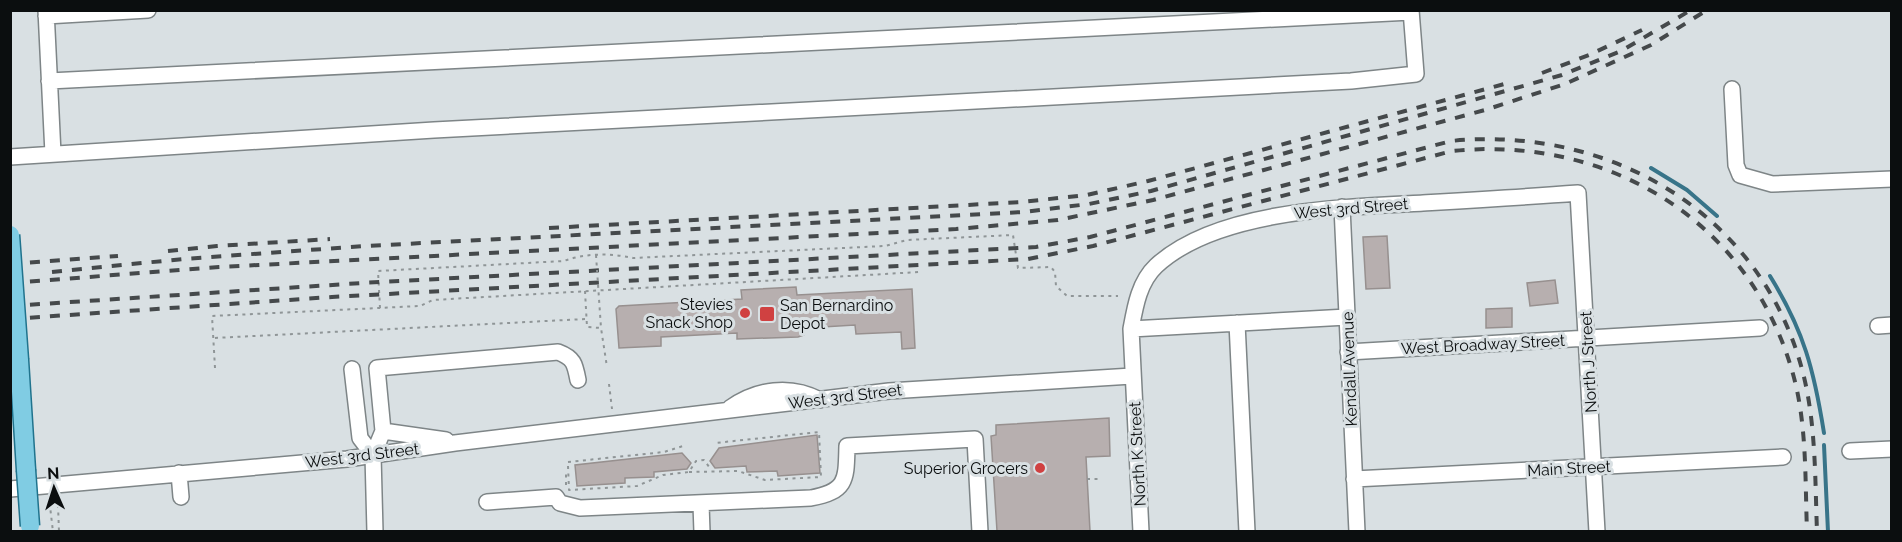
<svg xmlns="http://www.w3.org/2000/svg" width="1902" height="542" font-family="Raleway,sans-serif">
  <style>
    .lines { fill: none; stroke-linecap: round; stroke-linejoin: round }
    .stream { stroke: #387489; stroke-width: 4 }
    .building { fill: #b7afaf; stroke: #97908f; stroke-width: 1.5 }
    .minor-casing { stroke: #7e8587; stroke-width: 18 }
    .major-casing { stroke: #20738d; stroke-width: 21 }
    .path { stroke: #8f9597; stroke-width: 2; stroke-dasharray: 3 4.5; stroke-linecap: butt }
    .minor { stroke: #fff; stroke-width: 15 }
    .major { stroke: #80cce3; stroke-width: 18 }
    .rail { stroke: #45494b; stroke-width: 4; stroke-dasharray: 10 10; stroke-linecap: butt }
    .major-bridge-casing { stroke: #20738d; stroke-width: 21; stroke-linecap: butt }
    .path-bridge { stroke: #8f9597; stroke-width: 2; stroke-dasharray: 3 4.5; stroke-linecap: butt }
    .major-bridge { stroke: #80cce3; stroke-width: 18 }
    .poi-dot { fill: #d04141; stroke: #d9e0e3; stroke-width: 2 }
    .labels { text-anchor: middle; stroke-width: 6; stroke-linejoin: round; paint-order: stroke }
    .street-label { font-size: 16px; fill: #0b0e0f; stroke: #d9e0e3 }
    .poi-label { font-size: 16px; fill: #0b0e0f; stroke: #d9e0e3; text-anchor: end }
  </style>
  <rect width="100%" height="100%" fill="#d9e0e3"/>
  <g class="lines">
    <!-- stream -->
    <path class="stream" d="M1651,168L1687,190L1717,216
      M1770,276C1804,331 1814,370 1824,433
      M1824,445L1828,532"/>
  </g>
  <!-- building -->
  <path class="building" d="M1387,236L1390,288L1366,289L1363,237Z
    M1555,280L1558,303L1530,306L1527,283Z
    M796,287L797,295L912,289L915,348L902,349L901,332L856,334L855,325L806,328L804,335L798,337L737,339V333L661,337V346L619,348L616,309L619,306L742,299L741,290Z
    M1512,308V327L1486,328V309Z
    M1109,418L1110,456L1086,457L1090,531H997L991,436L996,435V425Z
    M817,435L820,473L778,476L777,471L747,472L746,466L715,468L710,461L719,448Z
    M682,453L691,463L687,469L654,472V477L625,478V483L577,486L575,465Z"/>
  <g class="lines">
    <defs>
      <path id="minor" d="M46,10L53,154
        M46,16L148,10
        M49,81L1411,12
        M1732,89L1736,165L1740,175L1772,184L1892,179
        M10,157L434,130L1351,81L1416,74L1411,10
        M1342,207L1357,532
        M1237,323L1247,532
        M1878,326L1892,325
        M1131,329L1347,317
        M1348,352L1760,328
        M352,369L360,438L373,455
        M730,408C757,389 790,384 820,400
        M383,431L446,440
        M1850,451L1892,449
        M179,473L181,497
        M1354,479L1783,457
        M10,489L347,459L455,443L889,391L1132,376
        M487,502L556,497L560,503L580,508L811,498C848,491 846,479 847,446L975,439L980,532
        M701,504L702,532
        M375,532L373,455L383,431L377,368L558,352C574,358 575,364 578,380
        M1141,532L1131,329C1135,307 1139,282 1156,266C1216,210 1344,207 1423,203C1474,200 1526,197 1578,193L1597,532"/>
      <path id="major" d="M19,360L26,470"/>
    </defs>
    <!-- minor casing -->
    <use href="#minor" class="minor-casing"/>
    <!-- major casing -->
    <use href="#major" class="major-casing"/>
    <!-- path -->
    <path class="path" d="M585,291L587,327L601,328L607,367
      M380,308L378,271L564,261C585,253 611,253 633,258L885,246L907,240L1013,235L1018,268L1051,267L1055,272L1056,286L1067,296H1118
      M215,338L586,319
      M215,368L212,316L420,306L433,300L919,272
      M609,384L612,409
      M568,462L664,452L683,446
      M568,466L569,490L637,486L663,475L689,472L696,461L704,460L710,468
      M689,472L738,471L765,480L821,477L819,432L715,443
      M1087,479H1099
      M566,485V470
      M58,505L59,532
      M47,507L50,506L53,532"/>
    <!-- minor -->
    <use href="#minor" class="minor"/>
    <!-- major -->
    <use href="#major" class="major"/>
    <!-- rail -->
    <path class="rail" d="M1542,73L1589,55L1642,30
      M549,228L1021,202L1087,195L1148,181L1508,83
      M168,251L217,246L330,239
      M10,264L118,256
      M52,272L183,259L365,246L1023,212L1089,204L1151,191L1562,75L1621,51L1691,10
      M10,283L219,267L956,229L1058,220L1153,200L1485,110L1565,84L1651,45L1707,10
      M10,306L362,283L1036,247L1090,237L1451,141C1609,125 1762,213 1803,373C1816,424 1815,479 1817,532
      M10,319L332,297L1028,259L1093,246L1452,151C1607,135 1750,220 1793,374C1807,424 1805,479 1807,532"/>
    <defs>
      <path id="major-bridge" d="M10,235L19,360
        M26,470L30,526"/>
    </defs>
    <!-- major-bridge casing -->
    <use href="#major-bridge" class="major-bridge-casing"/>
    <!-- path-bridge -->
    <path class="path-bridge" d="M596,255L601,328"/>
    <!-- major-bridge -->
    <use href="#major-bridge" class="major-bridge"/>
  </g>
  <!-- markers -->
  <g class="poi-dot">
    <circle cx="745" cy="313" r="6"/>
    <rect x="759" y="306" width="16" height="16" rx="3"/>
    <circle cx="1040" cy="468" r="6"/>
  </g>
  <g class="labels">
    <!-- street labels -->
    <g class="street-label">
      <text transform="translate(1351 208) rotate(-5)" y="6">West 3rd Street</text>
      <text transform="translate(1483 344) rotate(-3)" y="6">West Broadway Street</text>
      <text transform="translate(1588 362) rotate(-93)" y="6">North J Street</text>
      <text transform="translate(1349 369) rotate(-92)" y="6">Kendall Avenue</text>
      <text transform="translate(845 396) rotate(-7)" y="6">West 3rd Street</text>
      <text transform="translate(1137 454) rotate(-93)" y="6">North K Street</text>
      <text transform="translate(362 455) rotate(-7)" y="6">West 3rd Street</text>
      <text transform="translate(1569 468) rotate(-3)" y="6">Main Street</text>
    </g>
    <!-- poi labels -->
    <g class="poi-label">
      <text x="733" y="310">Stevies<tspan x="733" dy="18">Snack Shop</tspan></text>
      <text x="780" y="311" text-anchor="start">San Bernardino<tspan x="780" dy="18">Depot</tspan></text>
      <text x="1028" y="474">Superior Grocers</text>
    </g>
  </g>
  <!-- border -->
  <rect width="1902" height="542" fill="none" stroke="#0b0e0f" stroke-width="24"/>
  <!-- north arrow -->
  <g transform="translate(54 488) rotate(357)" stroke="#d9e0e3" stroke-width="4.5" paint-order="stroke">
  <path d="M0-4.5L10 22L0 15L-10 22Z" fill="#0b0e0f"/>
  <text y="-9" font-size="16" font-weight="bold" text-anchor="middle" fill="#0b0e0f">N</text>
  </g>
</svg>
